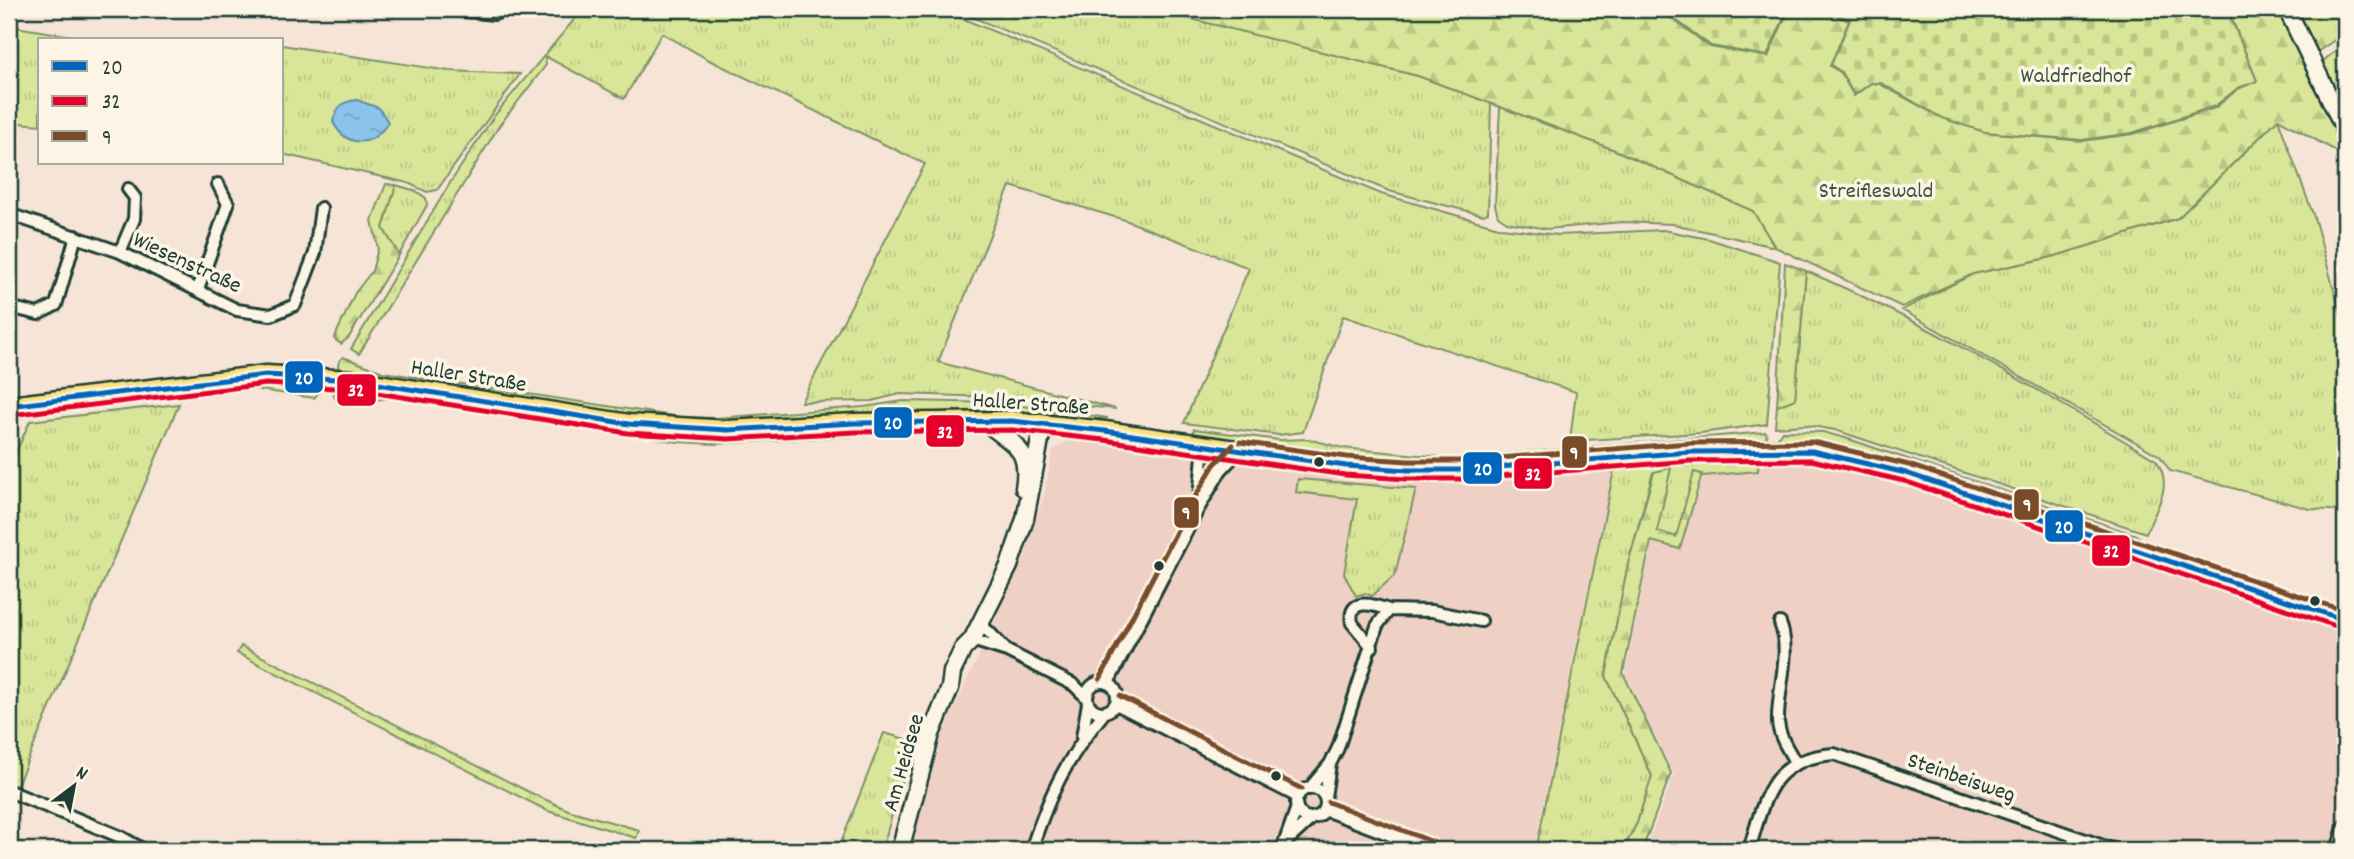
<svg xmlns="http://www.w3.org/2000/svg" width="2354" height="859" font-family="Dekko,sans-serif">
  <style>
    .built { fill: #eed0c4 }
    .grass { fill: url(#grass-tufts); stroke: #7c9266; stroke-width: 2 }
    .forest { fill: url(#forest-firs); stroke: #7c9266; stroke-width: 2 }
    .cemetery { fill: url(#cemetery-stones); stroke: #7c9266; stroke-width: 2 }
    .water { fill: url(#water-ripples); stroke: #608da1; stroke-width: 2 }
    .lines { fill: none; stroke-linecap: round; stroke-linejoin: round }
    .stream { stroke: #608da1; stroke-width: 2.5 }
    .street-casing { stroke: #1f3d34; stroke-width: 16 }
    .secondary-casing { stroke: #1f3d34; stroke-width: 21 }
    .primary-casing { stroke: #1f3d34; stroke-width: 23 }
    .street { stroke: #fcf5e5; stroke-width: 10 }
    .secondary { stroke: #fcf5e5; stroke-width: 16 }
    .primary { stroke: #fbe180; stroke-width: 18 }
    .bus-1-casing { stroke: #fcf5e5; stroke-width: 10 }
    .bus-2-casing { stroke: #fcf5e5; stroke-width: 10 }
    .bus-3-casing { stroke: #fcf5e5; stroke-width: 10 }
    .bus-1 { stroke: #0065bd; stroke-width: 5 }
    .bus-2 { stroke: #e4002b; stroke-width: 5 }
    .bus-3 { stroke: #7a4b2a; stroke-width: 5 }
    .bus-dot { fill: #1f3d34; stroke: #fcf5e5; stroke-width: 2.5 }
    .labels { text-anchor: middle; stroke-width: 7; stroke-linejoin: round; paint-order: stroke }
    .park-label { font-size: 23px; fill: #3b5643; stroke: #fcf5e5 }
    .street-label { font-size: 23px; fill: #1f3d34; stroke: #fcf5e5 }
    .line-badge { stroke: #fcf5e5; stroke-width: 2.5 }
    .badge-label { font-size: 19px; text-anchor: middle; font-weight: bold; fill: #fff }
  </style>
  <defs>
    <pattern id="grass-tufts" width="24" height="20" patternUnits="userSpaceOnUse" patternTransform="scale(1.75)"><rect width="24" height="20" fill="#d9e699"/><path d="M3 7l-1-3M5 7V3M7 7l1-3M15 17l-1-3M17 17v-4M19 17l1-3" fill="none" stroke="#bac684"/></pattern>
    <pattern id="forest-firs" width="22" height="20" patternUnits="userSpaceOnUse" patternTransform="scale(1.75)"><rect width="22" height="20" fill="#d9e699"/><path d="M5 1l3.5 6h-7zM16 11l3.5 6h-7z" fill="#bac684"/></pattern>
    <pattern id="cemetery-stones" width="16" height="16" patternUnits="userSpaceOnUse" patternTransform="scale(1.75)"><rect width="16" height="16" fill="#d9e699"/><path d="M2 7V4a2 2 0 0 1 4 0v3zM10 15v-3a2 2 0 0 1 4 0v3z" fill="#bac684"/></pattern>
    <pattern id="water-ripples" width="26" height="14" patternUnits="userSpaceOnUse" patternTransform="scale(1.75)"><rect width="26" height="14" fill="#8bc3ea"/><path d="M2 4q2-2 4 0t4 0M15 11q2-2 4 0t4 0" fill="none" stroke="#71a0be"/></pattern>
  </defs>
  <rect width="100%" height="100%" fill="#f6e4d6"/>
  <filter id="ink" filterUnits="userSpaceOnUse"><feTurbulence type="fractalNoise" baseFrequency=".0143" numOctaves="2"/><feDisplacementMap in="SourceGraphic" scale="14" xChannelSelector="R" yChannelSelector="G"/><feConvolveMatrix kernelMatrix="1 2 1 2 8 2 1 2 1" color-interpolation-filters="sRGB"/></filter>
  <g filter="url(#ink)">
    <!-- built -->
    <path class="built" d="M1086,440L1360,477L1471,480L1613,469L1534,850H910L943,733L1025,555L1044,495L1053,451L1067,441Z
      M1760,455H1788L1854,465L2345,631V850H1645L1674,775L1625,674L1652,542L1680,549L1703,476L1758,471Z"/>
    <!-- grass -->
    <path class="grass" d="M583,9H940L1381,194L1502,228L1558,235L1663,230L1709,239L1780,262L1767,424L1701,433L1570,441L1576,392L1343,316L1303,432L1279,435L1184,423L1249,268L1125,220L1010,186L938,362L1116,409L992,397L900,394L872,401L801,402L925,164L709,60L662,33L624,99L545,56L546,65L499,126L359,354L351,349L450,183L494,116Z
      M953,9H1152L1418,76L1491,103L1488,213L1483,215L1389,191Z
      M9,26L98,40H40V125L9,122Z
      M2345,44V118L2322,69L2324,60Z
      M282,45L449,71L520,74L437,190L427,192L408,183L282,154Z
      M1500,107L1615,150L1753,211L1775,247L1673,224L1622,222L1547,229L1507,222L1498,216L1495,205Z
      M2278,119L2314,217L2345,330V511L2310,509L2170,471L2160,456L1902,310L1973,274L2052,257L2178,218Z
      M396,185L416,191L426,198L427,205L399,255L383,228Z
      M1806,271C1928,323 2042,392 2156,460C2174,485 2157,507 2146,533L1835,430L1806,425L1775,427L1777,406L1795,399Z
      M343,357L383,372L680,417L715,418L864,407L903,401L1001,403L1108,418L1086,420L1046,413L988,410L671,423L337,372L339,361Z
      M318,382L323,388L314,398L253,389L9,419V412L254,383Z
      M338,386L596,425L896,430L891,434L715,444L678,442L392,398L353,402L336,400L333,392Z
      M179,404L15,790L9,788V468L30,421Z
      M1194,429L1280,440L1308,439L1343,448L1452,458L1766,432L1767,436L1762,441L1492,463L1413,462L1193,435Z
      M1782,431L1823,432L1845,438L2136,535L2144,541L2141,546L1883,458L1781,440L1778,437Z
      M1759,455L1758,471L1703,476L1694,472L1677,537L1656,531L1653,472L1628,564L1606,676L1652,776L1637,823L1623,850H1536L1615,465Z
      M1298,479L1416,489L1395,575L1372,596L1365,593L1356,596L1344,574L1357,499L1296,492Z
      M241,646L529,792L568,810L639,830L636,838L548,811L237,653Z
      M884,733L913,741L882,850H838Z"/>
    <!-- forest -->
    <path class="forest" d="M1152,9H1659L1710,47L1768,57L1789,9H1822L1849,21L1830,66L1840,72L1854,96L1871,83L1880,84L1942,118L1985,132L2082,141L2133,134L2215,108L2238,89L2257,81L2228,9H2281L2345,147V156L2278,119L2178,218L2052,257L1973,274L1902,307L1775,247L1753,211L1615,150L1418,76Z
      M2291,9H2345V33L2311,56Z
      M386,184L396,185L383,228L399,255L349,337L341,344L334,339L355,293L372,271L378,248L372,220Z
      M1785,263L1806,271L1795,399L1777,406Z
      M1671,468L1657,531L1676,537L1694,472L1702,474L1680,549L1651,541L1623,673L1671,773L1642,850H1623L1637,823L1652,776L1606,676L1628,564L1654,472Z"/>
    <!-- cemetery -->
    <path class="cemetery" d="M1661,9H1788L1767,56L1711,46Z
      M1826,9H2227L2257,81L2238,88L2215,106L2132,133L2082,140L1985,132L1942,118L1881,83H1871L1854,95L1841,72L1831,65L1850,20Z"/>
    <!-- water -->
    <path class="water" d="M357,100L379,108L388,122C374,147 347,149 333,122C336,108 342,101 357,100Z"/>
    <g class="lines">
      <!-- stream -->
      <path class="stream" d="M9,47L16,44"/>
      <defs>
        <path id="street" d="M448,9L494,14L508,9
          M9,214L120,252L237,310L271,315L295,305L315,253L321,208
          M120,252L134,219L135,198L128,189
          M198,289L228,204L218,184
          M9,307L38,314L56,305L76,236
          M1198,508L1204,446
          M1780,623C1792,654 1777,689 1778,722C1779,737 1788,749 1795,762
          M979,627L988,631L1007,651
          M972,640L1007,651L1074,685L1087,698
          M1372,647L1352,623C1347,596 1375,605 1389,610
          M1087 697a15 15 0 1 1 30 0a15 15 0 1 1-30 0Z
          M1108,683L1197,511L1221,470L1239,451
          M1116,704L1298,797
          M1082,737L1088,703
          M1296 803a15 15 0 1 1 30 0a15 15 0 1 1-30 0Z
          M1309,789L1330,764L1338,748L1377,626L1389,610L1432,611L1481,621
          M9,791L121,837L144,850
          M1325,797L1330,764
          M1325,810L1430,850
          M1288,840L1312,818
          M1031,850C1050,793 1066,759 1104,713
          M1282,850L1297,807
          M1749,850C1765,797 1770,759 1834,754L2115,850
          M2337,850L2345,825"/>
        <path id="secondary" d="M2287,9L2345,130
          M984,421C1012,444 1031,446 1024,488
          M900,850L931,734L950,688L952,672L963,649L972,640L1009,566L1025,519L1043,424"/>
        <path id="primary" d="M9,406L266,375L353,380L629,424L728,430L855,423L1012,421L1105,431L1346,466L1408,470H1461L1689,452L1773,449L1812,451L1906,473L2345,620"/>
      </defs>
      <!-- street casing -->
      <use href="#street" class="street-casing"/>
      <!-- secondary casing -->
      <use href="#secondary" class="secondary-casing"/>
      <!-- primary casing -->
      <use href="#primary" class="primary-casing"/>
      <!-- street -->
      <use href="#street" class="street"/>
      <!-- secondary -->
      <use href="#secondary" class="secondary"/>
      <!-- primary -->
      <use href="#primary" class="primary"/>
      <defs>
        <path id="bus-1" d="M9,406L266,375L353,380L629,424L728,430L855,423L1012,421L1105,431L1346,466L1408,470H1461L1689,452L1812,451L1906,473L2345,620"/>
        <path id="bus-2" d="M10,415L266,384L352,389L628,433L728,439L855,432L1012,430L1104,440L1345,475L1407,479H1462L1690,461L1811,460L1904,481L2342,628"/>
        <path id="bus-3" d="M1240,442L1347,457L1408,461H1461L1689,443L1813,442L1909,465L2345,611
          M1100,679L1189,507L1214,465L1233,445
          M1120,696L1302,789
          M1328,802L1433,842"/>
      </defs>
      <!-- bus-1 casing -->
      <use href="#bus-1" class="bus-1-casing"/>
      <!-- bus-2 casing -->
      <use href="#bus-2" class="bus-2-casing"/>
      <!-- bus-3 casing -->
      <use href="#bus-3" class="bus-3-casing"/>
      <!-- bus-1 -->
      <use href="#bus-1" class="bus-1"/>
      <!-- bus-2 -->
      <use href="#bus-2" class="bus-2"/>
      <!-- bus-3 -->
      <use href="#bus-3" class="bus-3"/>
    </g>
  </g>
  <!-- markers -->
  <g class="bus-dot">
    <circle cx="1319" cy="462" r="6"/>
    <circle cx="1159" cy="566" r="6"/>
    <circle cx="2315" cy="601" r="6"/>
    <circle cx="1276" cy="776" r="6"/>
  </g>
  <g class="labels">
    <!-- park labels -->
    <g class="park-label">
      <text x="2076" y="82">Waldfriedhof</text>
      <text x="1876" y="197">Streifleswald</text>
    </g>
    <!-- street labels -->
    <g class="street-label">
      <text transform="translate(188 261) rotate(25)" y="8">Wiesenstraße</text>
      <text transform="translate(469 374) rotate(9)" y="8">Haller Straße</text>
      <text transform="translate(1031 402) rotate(4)" y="8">Haller Straße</text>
      <text transform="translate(902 762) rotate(-74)" y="8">Am Heidsee</text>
      <text transform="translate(1962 776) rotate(19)" y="8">Steinbeisweg</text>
    </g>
  </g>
  <g class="line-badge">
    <rect x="284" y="360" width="40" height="34" rx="7" fill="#0065bd"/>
    <rect x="336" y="373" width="41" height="34" rx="7" fill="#e4002b"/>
    <rect x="873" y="406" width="40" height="33" rx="7" fill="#0065bd"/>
    <rect x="925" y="414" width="40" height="34" rx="7" fill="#e4002b"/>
    <rect x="1561" y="435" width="27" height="34" rx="7" fill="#7a4b2a"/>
    <rect x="1462" y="451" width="41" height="34" rx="7" fill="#0065bd"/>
    <rect x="1513" y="457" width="40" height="33" rx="7" fill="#e4002b"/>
    <rect x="2013" y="488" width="27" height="33" rx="7" fill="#7a4b2a"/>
    <rect x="1173" y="496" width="27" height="33" rx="7" fill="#7a4b2a"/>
    <rect x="2044" y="509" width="40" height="34" rx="7" fill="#0065bd"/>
    <rect x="2091" y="534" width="40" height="33" rx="7" fill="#e4002b"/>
  </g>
  <g class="badge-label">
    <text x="304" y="384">20</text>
    <text x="356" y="396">32</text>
    <text x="893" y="429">20</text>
    <text x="945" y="438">32</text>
    <text x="1574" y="459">9</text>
    <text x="1483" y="475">20</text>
    <text x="1533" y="480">32</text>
    <text x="2027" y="511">9</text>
    <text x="1186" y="519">9</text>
    <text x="2064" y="533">20</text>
    <text x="2111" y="557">32</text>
  </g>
  <!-- margin -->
  <rect width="2354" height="859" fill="none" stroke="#fcf5e5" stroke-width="35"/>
  <rect x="18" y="18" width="2319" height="824" fill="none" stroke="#1f3d34" stroke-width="2.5" filter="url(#ink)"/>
  <!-- legend -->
  <rect x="38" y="38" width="245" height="126" fill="#fcf5e5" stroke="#a4ab9e" stroke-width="2"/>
  <rect x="52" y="61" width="35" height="10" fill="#0065bd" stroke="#a4ab9e" stroke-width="2"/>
  <text x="102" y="74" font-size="21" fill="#1f3d34">20</text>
  <rect x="52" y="96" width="35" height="10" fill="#e4002b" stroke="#a4ab9e" stroke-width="2"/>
  <text x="102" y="108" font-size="21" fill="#1f3d34">32</text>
  <rect x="52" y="131" width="35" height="10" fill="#7a4b2a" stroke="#a4ab9e" stroke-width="2"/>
  <text x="102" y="144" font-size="21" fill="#1f3d34">9</text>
  <!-- north arrow -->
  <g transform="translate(74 786) rotate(32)" stroke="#fcf5e5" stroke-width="5" paint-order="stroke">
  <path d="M0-5L12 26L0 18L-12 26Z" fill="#1f3d34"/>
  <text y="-10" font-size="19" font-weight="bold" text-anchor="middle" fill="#1f3d34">N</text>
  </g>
</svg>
